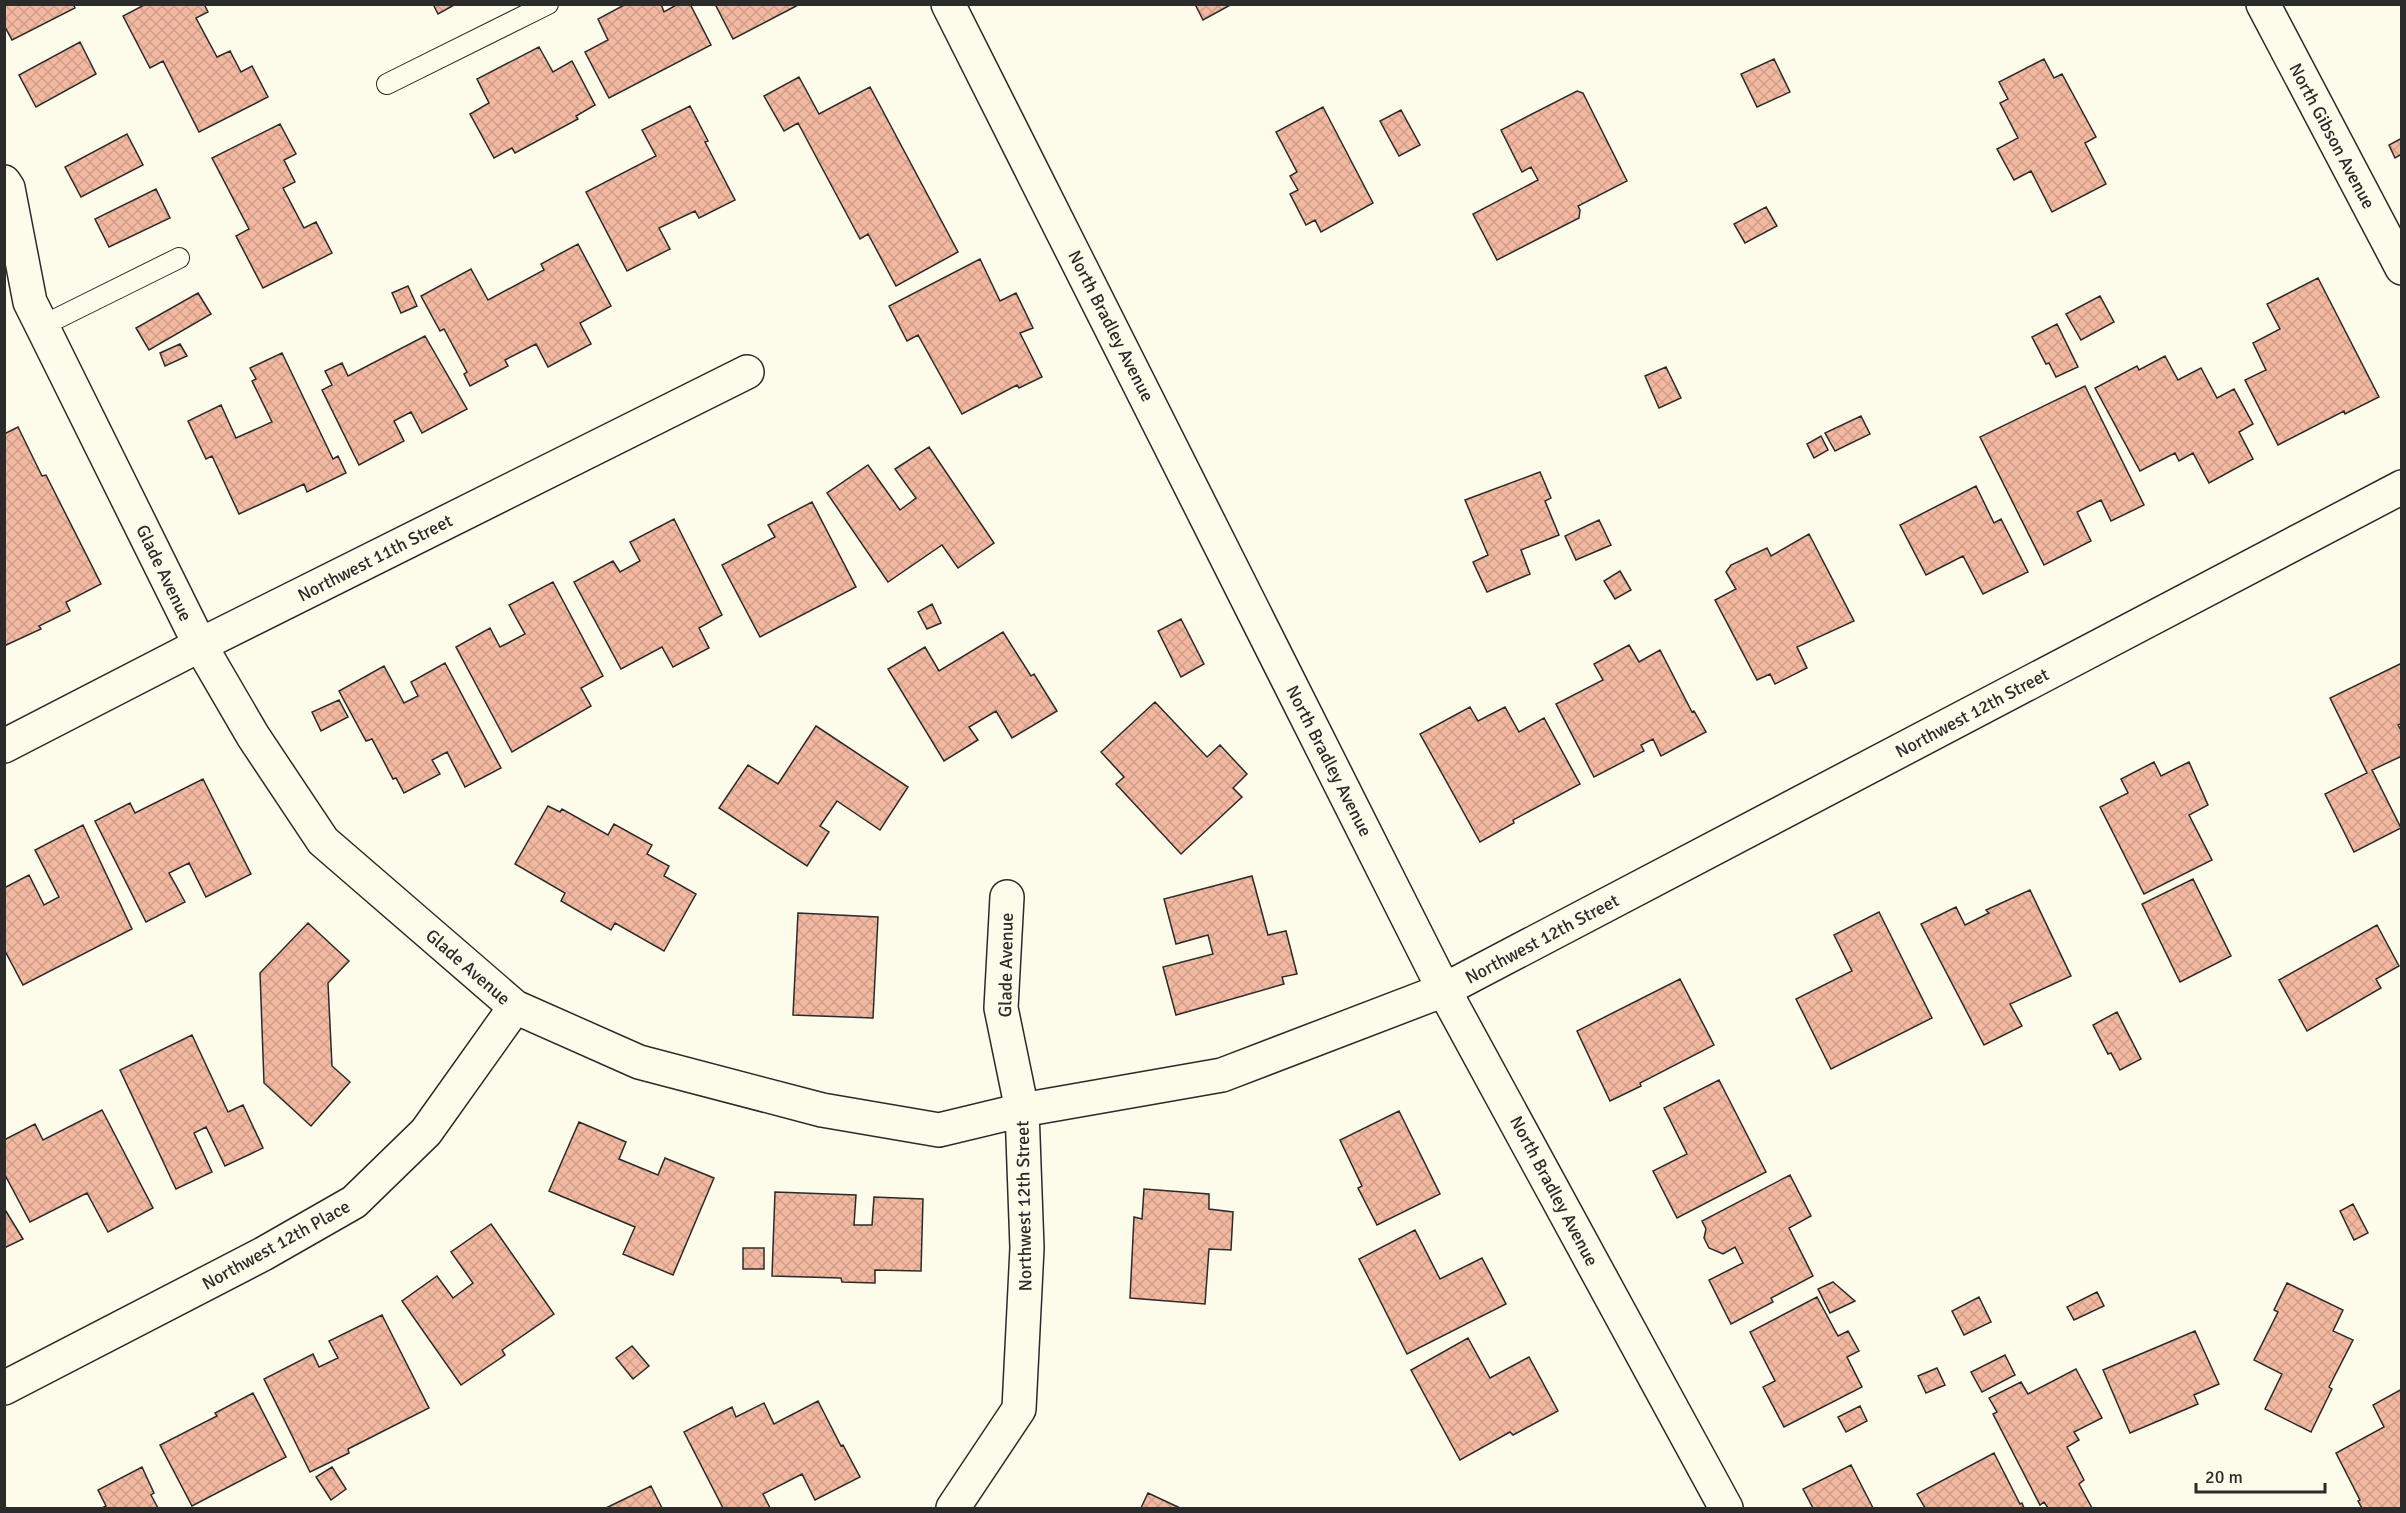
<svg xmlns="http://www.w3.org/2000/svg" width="2406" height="1513" font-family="Signika,sans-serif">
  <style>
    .building { fill: url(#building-cross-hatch); stroke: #2b2b2b; stroke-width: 1.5 }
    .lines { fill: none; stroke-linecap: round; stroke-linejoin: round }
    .service-casing { stroke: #2b2b2b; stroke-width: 22 }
    .minor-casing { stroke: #2b2b2b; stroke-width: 36 }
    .service { stroke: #fdfbea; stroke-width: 20 }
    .minor { stroke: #fdfbea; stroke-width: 33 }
    .labels { text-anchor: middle; stroke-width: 4.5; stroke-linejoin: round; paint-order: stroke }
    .street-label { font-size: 18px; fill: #2b2b2b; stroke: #fdfbea }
  </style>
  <defs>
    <pattern id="building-cross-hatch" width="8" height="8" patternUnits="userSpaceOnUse" patternTransform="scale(1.5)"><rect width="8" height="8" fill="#f2b8a0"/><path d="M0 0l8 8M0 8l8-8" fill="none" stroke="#d09e8a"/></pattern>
  </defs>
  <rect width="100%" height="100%" fill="#fdfbea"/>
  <!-- building -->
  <path class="building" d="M8,4H73L75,8L12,40L4,25V7Z
    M146,4H204L208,12L196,18L217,57L230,51L241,72L252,66L268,97L199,132L163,61L150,68L123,16Z
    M433,4H456L438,14Z
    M626,4H661L664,12L678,4H690L711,45L609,98L585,52L608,40L598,19Z
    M715,4H800L733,39Z
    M1195,4H1232L1203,20Z
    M80,42L96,74L36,107L19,75Z
    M539,47L553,72L572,61L595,105L576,116L578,119L515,153L512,148L494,158L470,114L489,103L477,79Z
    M1774,59L1790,92L1757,107L1741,74Z
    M2044,59L2054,78L2062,74L2096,137L2085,143L2106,184L2052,212L2031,171L2014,180L1997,149L2018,138L2000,103L2008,99L1999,82Z
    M799,77L819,114L870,87L958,252L896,286L868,234L860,239L798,123L784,131L764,96Z
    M1577,91L1583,93L1627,181L1578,206L1580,210L1579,218L1497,260L1473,214L1538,180L1531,167L1522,172L1501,130Z
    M690,106L708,141L705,142L735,200L699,218L695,211L659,228L670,249L627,271L586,192L656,156L642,130Z
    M1323,107L1373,203L1321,232L1315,220L1306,225L1290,194L1298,190L1290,176L1297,172L1276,132Z
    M1401,110L1420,145L1399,156L1380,121Z
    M280,124L296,154L284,160L295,182L283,188L304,228L316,222L332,253L263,288L236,236L249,229L212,158Z
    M127,134L143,165L81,197L65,167Z
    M2402,138V154L2395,158L2389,145Z
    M156,189L170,218L109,247L95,219Z
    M1766,207L1777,226L1745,243L1734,224Z
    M578,244L611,306L580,323L591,344L548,367L536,344L505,360L508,366L470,386L464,374L467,372L444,329L440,331L421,296L471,269L488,300L544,270L541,264Z
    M980,259L1000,301L1016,293L1033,328L1020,333L1042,377L1019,388L1017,385L962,414L918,335L907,341L889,306Z
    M2318,278L2379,397L2345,414L2344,411L2278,445L2245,380L2266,370L2253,343L2280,329L2267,304Z
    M408,286L417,306L401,313L392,293Z
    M198,293L211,314L149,350L136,328Z
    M2100,296L2114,322L2081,340L2066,314Z
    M2057,324L2078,367L2056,377L2049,363L2046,364L2032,337Z
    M425,336L467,409L422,433L411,412L394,421L404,441L359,465L322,390L332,385L325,371L342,363L348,376Z
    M180,344L187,356L165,366L160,353Z
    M282,353L333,459L338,456L346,473L307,492L304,484L239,514L212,456L206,459L188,421L221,405L236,438L272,422L252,381L256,379L250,368Z
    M2165,356L2178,380L2201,368L2217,398L2234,389L2253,424L2239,432L2253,459L2209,483L2193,453L2179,461L2175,453L2140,471L2095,388L2137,366L2139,370Z
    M1666,367L1681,398L1659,408L1645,376Z
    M2085,386L2144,505L2111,521L2101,500L2077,512L2091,541L2044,565L1980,437Z
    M1861,416L1870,434L1835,451L1825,433Z
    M18,427L42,476L46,475L101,584L66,602L70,611L39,626L41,629L4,646V434Z
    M1821,436L1828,450L1814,458L1807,444Z
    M929,447L994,543L958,568L942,545L888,582L827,493L868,465L900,510L916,498L895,469Z
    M1540,472L1551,498L1545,501L1559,535L1521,550L1530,574L1487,592L1473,562L1488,555L1465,500Z
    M1976,486L1994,523L2001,519L2028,572L1983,594L1963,556L1926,575L1900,525Z
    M812,502L856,587L760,637L722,565L775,537L768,525Z
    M674,519L722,615L699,628L709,648L673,667L662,647L621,669L574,582L613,561L620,572L640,561L630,542Z
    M1599,520L1611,545L1576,560L1565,536Z
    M1809,534L1854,621L1797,647L1807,668L1775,684L1770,674L1757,680L1715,600L1736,589L1726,572L1731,565L1767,548L1771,556Z
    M1620,571L1631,590L1615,599L1604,581Z
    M553,582L603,676L581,688L591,706L512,752L456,647L490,628L500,647L525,634L509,605Z
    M932,604L941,623L927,629L918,612Z
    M1181,619L1204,664L1181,677L1158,631Z
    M1003,632L1031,676L1034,674L1057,711L1012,738L996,711L969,727L978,740L944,761L888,669L925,647L939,671Z
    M1629,645L1639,662L1660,650L1692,712L1694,711L1706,732L1661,756L1653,739L1641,745L1644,751L1594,777L1556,704L1603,680L1594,664Z
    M445,663L501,768L465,787L447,752L432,760L440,774L404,793L396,778L393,779L372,739L366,741L339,691L384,666L404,703L418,696L411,682Z
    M2402,663V723L2398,725L2402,732V756L2372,770L2401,828L2354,852L2325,794L2367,773L2330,698Z
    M339,700L348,717L321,731L312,712Z
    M1155,702L1207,757L1220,745L1247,774L1233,788L1242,797L1181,854L1116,784L1124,777L1101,752Z
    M1470,707L1478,721L1505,707L1519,732L1544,718L1580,784L1513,820L1514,823L1480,842L1420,734Z
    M816,726L908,787L880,830L837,801L820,826L829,832L807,866L719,808L748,765L778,784Z
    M2154,762L2161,776L2189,762L2208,805L2189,815L2212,860L2144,894L2100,807L2128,793L2121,779Z
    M203,779L251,874L206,897L189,863L169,873L185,902L146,922L95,821L130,803L135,813Z
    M548,806L560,812L562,809L608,835L614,824L652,845L647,854L669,866L664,876L696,894L664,951L615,923L611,930L561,901L565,893L515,864Z
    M83,825L132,929L23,985L4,949V888L29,875L44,905L59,897L35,850Z
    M1252,876L1268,935L1286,931L1297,974L1282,977L1284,984L1176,1015L1163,967L1213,954L1208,935L1176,944L1164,899Z
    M2193,879L2231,956L2180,982L2142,904Z
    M2030,890L2071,976L2010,1004L2022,1026L1984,1045L1921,924L1956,907L1965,925L1989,913L1986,910Z
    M1879,912L1932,1018L1831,1069L1796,999L1852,971L1834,935Z
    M798,913L878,917L873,1018L793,1015Z
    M308,923L349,961L328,983L332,1066L350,1082L311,1126L264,1083L260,973Z
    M2377,925L2399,966L2376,979L2381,988L2307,1031L2279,980Z
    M1680,979L1714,1045L1640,1083L1641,1086L1610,1101L1577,1031Z
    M2117,1012L2141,1059L2120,1070L2111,1053L2108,1054L2093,1025Z
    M192,1035L228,1112L243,1105L263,1148L225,1166L206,1127L194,1133L212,1172L176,1189L120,1070Z
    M1719,1080L1766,1172L1677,1218L1653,1171L1687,1154L1664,1108Z
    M102,1110L153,1208L108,1232L87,1193L30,1222L4,1173V1140L35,1124L43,1140Z
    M1399,1111L1440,1194L1377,1225L1358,1188L1362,1186L1340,1140Z
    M579,1122L626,1142L619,1159L658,1175L665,1158L714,1178L673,1275L623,1254L635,1227L549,1191Z
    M1790,1175L1811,1216L1789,1228L1813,1276L1771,1298L1773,1302L1731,1324L1709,1280L1743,1263L1735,1247L1723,1254L1709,1248L1704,1238L1706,1229L1702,1221Z
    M1144,1189L1209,1194V1209L1233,1212L1231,1250L1209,1249L1205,1304L1130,1298L1134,1217L1142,1219Z
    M775,1192L856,1195L854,1225H872L874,1197L923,1199L921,1271L875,1270V1283L842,1282L841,1278L772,1276Z
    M2353,1204L2368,1233L2354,1240L2340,1211Z
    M4,1208L23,1239L4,1248Z
    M491,1224L554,1314L502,1350L505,1355L461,1385L402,1301L437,1276L453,1298L473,1283L451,1252Z
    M1415,1230L1440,1279L1482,1258L1506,1304L1407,1354L1359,1259Z
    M743,1248H764V1269H743Z
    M1833,1282L1855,1301L1830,1313L1818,1289Z
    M2287,1283L2343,1310L2333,1331L2353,1340L2329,1387L2332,1389L2311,1432L2265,1409L2282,1374L2254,1360L2278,1312L2274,1310Z
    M2097,1292L2104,1306L2074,1320L2067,1307Z
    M1817,1297L1838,1336L1848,1331L1859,1351L1847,1357L1862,1387L1784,1427L1763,1387L1775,1381L1750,1332Z
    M1979,1297L1991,1322L1964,1335L1952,1311Z
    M382,1315L429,1408L348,1449L349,1453L310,1472L264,1379L313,1354L319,1367L338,1358L329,1341Z
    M2195,1331L2219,1384L2194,1395L2198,1404L2130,1433L2103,1370Z
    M1468,1338L1490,1378L1529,1357L1558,1411L1513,1435L1510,1432L1460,1460L1411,1370Z
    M632,1346L649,1366L633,1379L616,1358Z
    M2005,1355L2015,1375L1982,1392L1971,1372Z
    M1937,1368L1945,1385L1926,1393L1918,1376Z
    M2076,1369L2102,1418L2074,1432L2079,1440L2067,1447L2084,1480L2079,1484L2092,1508H2048L2044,1502L2040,1505L1993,1414L1997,1412L1989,1398L2021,1382L2028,1394Z
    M2402,1389V1508H2362L2358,1501L2360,1500L2336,1453L2384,1427L2373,1405Z
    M253,1393L286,1457L192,1506L160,1445L217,1416L215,1413Z
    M818,1401L841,1446L843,1445L860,1477L815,1500L802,1474L763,1494L770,1508H723L684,1432L732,1407L736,1417L764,1403L774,1424Z
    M1860,1406L1867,1421L1846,1432L1838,1417Z
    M1994,1453L2020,1504L2022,1503L2024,1508H1925L1917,1494Z
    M1851,1465L1873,1508H1813L1803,1489Z
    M142,1467L154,1493L151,1495L158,1508H102L106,1506L98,1490Z
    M332,1467L346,1489L331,1500L316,1477Z
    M651,1486L662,1508H606Z
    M1148,1493L1180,1508H1141Z"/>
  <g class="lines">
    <defs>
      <path id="service" d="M387,84L548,4
        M42,326L179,258"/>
      <path id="minor" d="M948,4L1444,990L1726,1508
        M2263,4L2402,268
        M4,182L8,188L30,302L42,326L200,645L253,736L323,841L515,1007L639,1062L822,1110L939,1130L1022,1110L1222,1075L1444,990L2402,487
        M4,746L200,645L747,372
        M4,1388L263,1254L354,1202L426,1132L515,1007
        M953,1508L1019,1409L1027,1248L1022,1110L1001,1008L1007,897"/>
    </defs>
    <!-- service casing -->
    <use href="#service" class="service-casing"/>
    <!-- minor casing -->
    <use href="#minor" class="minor-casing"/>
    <!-- service -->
    <use href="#service" class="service"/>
    <!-- minor -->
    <use href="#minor" class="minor"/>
  </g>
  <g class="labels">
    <!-- street labels -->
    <g class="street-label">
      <text transform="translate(2332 136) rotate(62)" y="6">North Gibson Avenue</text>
      <text transform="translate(1111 326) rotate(63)" y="6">North Bradley Avenue</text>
      <text transform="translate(375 558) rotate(-27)" y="6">Northwest 11th Street</text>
      <text transform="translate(164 573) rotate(64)" y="6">Glade Avenue</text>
      <text transform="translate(1972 713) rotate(-28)" y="6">Northwest 12th Street</text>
      <text transform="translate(1329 761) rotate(63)" y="6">North Bradley Avenue</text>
      <text transform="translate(1542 939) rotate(-28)" y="6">Northwest 12th Street</text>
      <text transform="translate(1006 965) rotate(-89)" y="6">Glade Avenue</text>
      <text transform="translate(468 967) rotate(41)" y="6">Glade Avenue</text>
      <text transform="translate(1554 1191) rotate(62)" y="6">North Bradley Avenue</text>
      <text transform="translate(1024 1206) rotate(-91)" y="6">Northwest 12th Street</text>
      <text transform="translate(276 1245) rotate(-29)" y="6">Northwest 12th Place</text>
    </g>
  </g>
  <!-- border -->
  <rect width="2406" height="1513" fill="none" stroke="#2b2b2b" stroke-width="12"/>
  <!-- scale -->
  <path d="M2196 1483v9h129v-9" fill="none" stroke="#2b2b2b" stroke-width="3"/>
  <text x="2205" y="1483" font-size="18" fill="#2b2b2b" stroke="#fdfbea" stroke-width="4.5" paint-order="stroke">20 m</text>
</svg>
